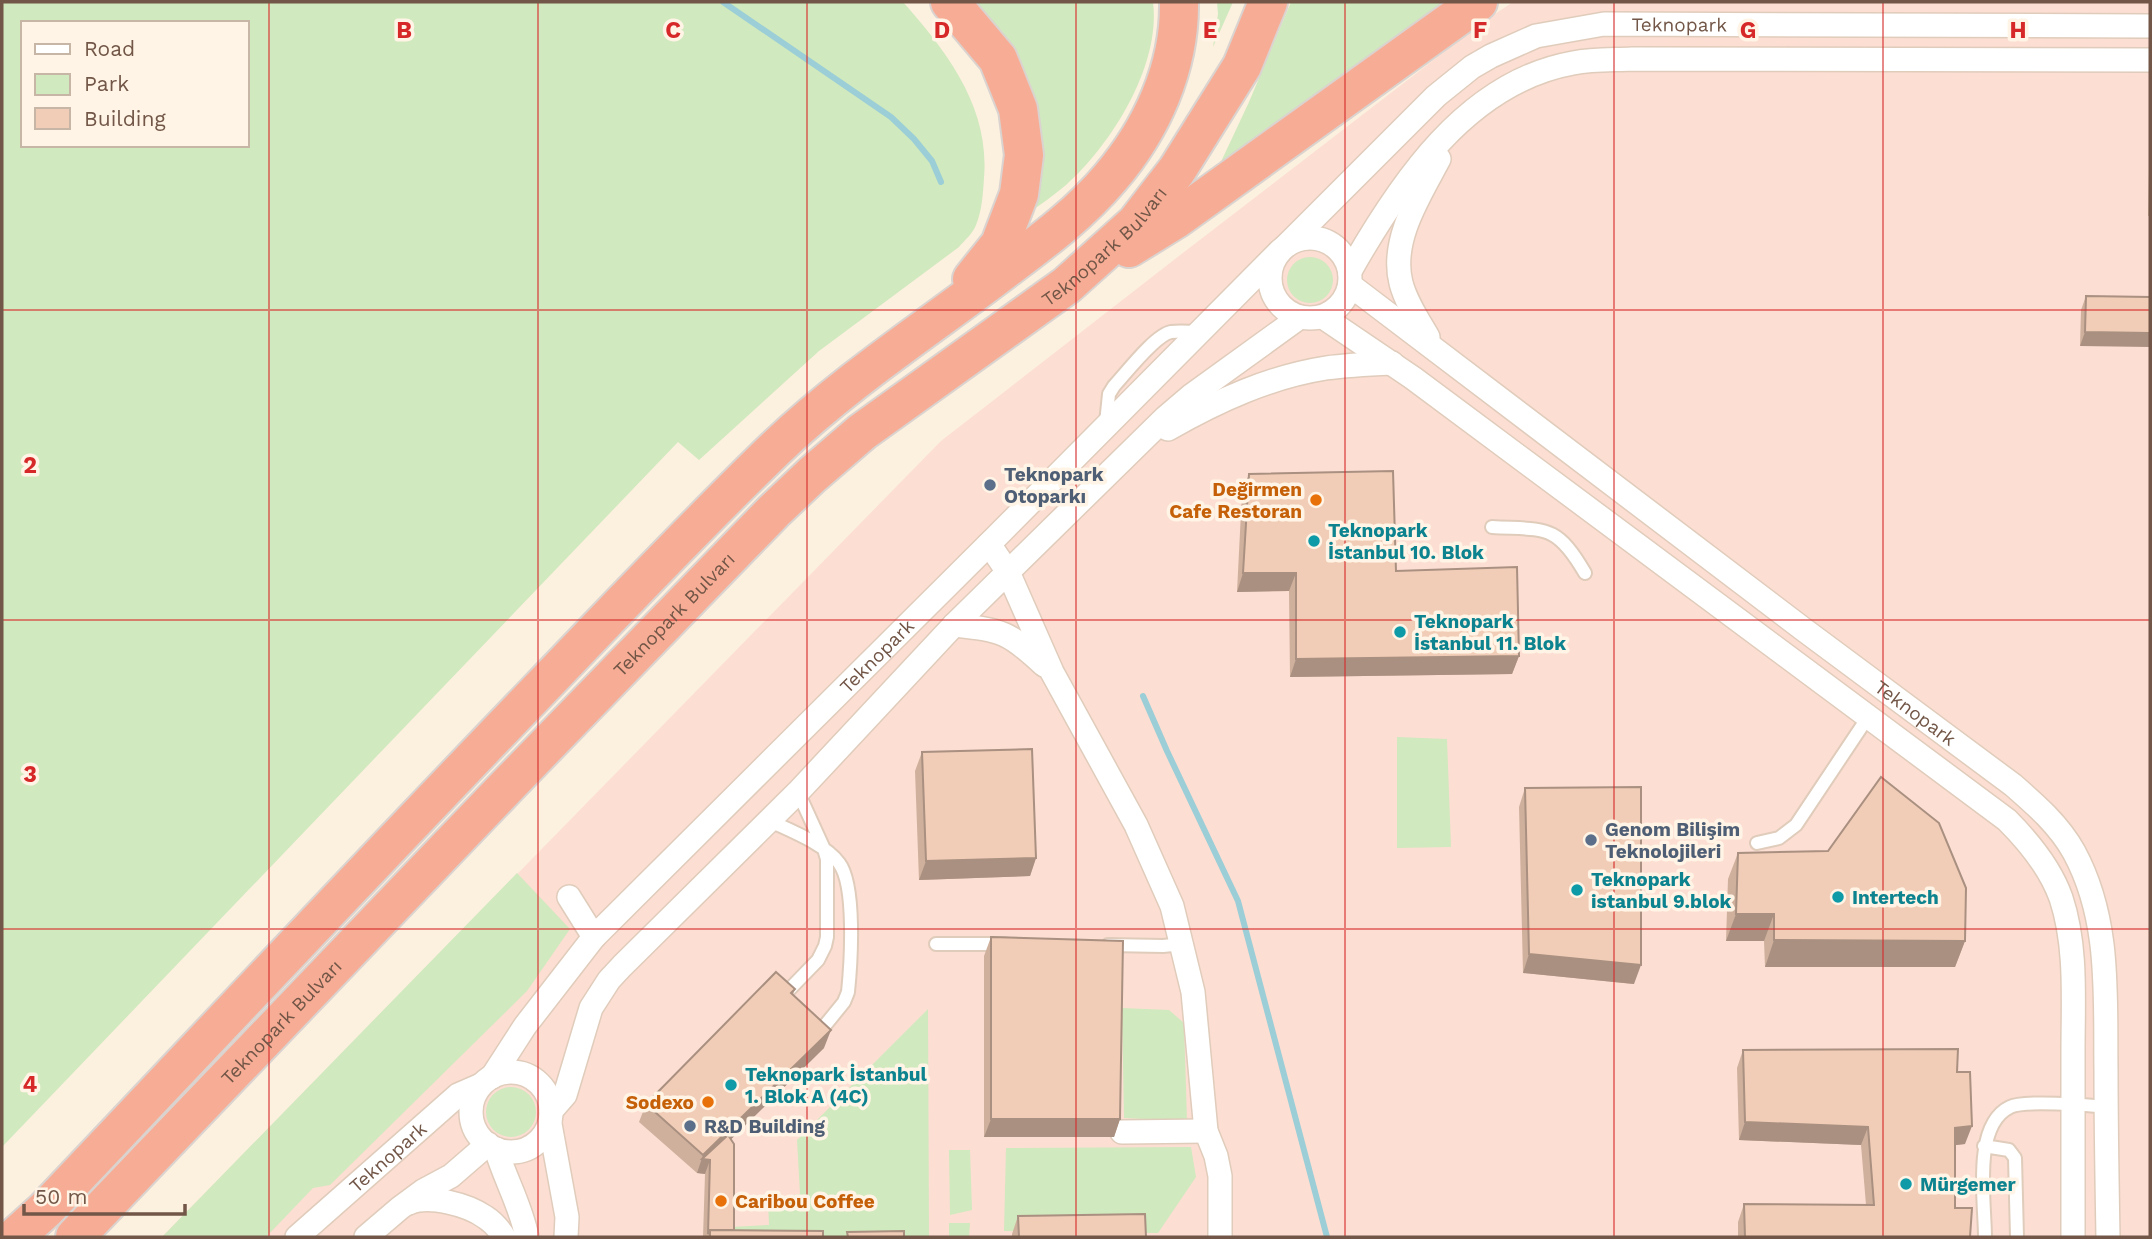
<svg xmlns="http://www.w3.org/2000/svg" width="2152" height="1239" font-family="'Work Sans',sans-serif">
  <style>
    .commercial { fill: #fcded3 }
    .green { fill: #d0e9be; fill-rule: evenodd }
    .lines { fill: none; stroke-linecap: round; stroke-linejoin: round }
    .stream { stroke: #9bced6; stroke-width: 6 }
    .lane-casing { stroke: #e0ccbb; stroke-width: 16 }
    .street-casing { stroke: #e0ccbb; stroke-width: 26 }
    .highway-casing { stroke: #dad3cf; stroke-width: 42 }
    .lane { stroke: #fff; stroke-width: 12 }
    .street { stroke: #fff; stroke-width: 23 }
    .highway { stroke: #f7ad95; stroke-width: 38 }
    .wall { fill: #cfb09d }
    .shaded-wall { fill: #a99080 }
    .building { fill: #f1cdb7; stroke: #a99080; stroke-width: 2 }
    .grid { fill: none; stroke: #d62828; stroke-width: 2; stroke-opacity: 0.55 }
    .service-dot { fill: #5c6f8a; stroke: #fff4e5; stroke-width: 2.5 }
    .food-dot { fill: #e8710a; stroke: #fff4e5; stroke-width: 2.5 }
    .culture-dot { fill: #0f9aa8; stroke: #fff4e5; stroke-width: 2.5 }
    .labels { text-anchor: middle; stroke-width: 7; stroke-linejoin: round; paint-order: stroke }
    .street-label { font-size: 19px; fill: #725647; stroke: #fff4e5 }
    .service-label { font-size: 19px; font-weight: bold; fill: #4e5e75; stroke: #fff4e5; text-anchor: start }
    .food-label { font-size: 19px; font-weight: bold; fill: #c56008; stroke: #fff4e5; text-anchor: end }
    .culture-label { font-size: 19px; font-weight: bold; fill: #0d838f; stroke: #fff4e5; text-anchor: start }
    .grid-label { font-size: 23px; text-anchor: middle; font-weight: bold; fill: #d62828; stroke: #fff4e5; stroke-width: 7; stroke-linejoin: round; paint-order: stroke }
  </style>
  <rect width="100%" height="100%" fill="#fcf0df"/>
  <!-- commercial -->
  <path class="commercial" d="M1513,2H2150V1237H162L941,441L1179,256L1483,22Z"/>
  <!-- green -->
  <path class="green" d="M2,2H903C947,52 990,107 984,178C983,193 982,211 976,225C973,233 965,240 959,247L819,351L699,460L678,442L2,1147ZM23,23H247V145H23Z
    M970,2H1153C1161,65 1112,144 1066,185C1054,195 1040,205 1027,214Z
    M1217,2H1233L1213,47L1218,14Z
    M1291,2H1461L1212,181L1249,102Z
    M1287 280a23 23 0 1 1 46 0a23 23 0 1 1-46 0Z
    M1397,737L1447,739L1451,847L1397,848Z
    M517,873L570,929L527,991L330,1185L313,1188L266,1237H162Z
    M1122,1008L1169,1010L1184,1023L1187,1121L1124,1118Z
    M928,1009L929,1237H731V1227L769,1225L768,1200L800,1194L797,1140Z
    M486 1112a25 25 0 1 1 50 0a25 25 0 1 1-50 0Z
    M1191,1147L1196,1177L1158,1233L1004,1231L1006,1148Z
    M949,1150H970L972,1210L950,1215Z
    M949,1223H970L969,1237H949Z"/>
  <g class="lines">
    <!-- stream -->
    <path class="stream" d="M723,2L891,117L914,139L932,161L941,182
      M1143,696L1167,751L1238,901L1327,1237"/>
    <defs>
      <path id="lane" d="M1106,423L1109,394L1114,386C1126,373 1155,335 1171,332C1180,331 1190,332 1199,332
        M1492,527C1545,530 1556,523 1585,573
        M770,821C791,831 825,844 839,863C856,885 851,963 848,992L844,1002L818,1034
        M1757,843L1779,838L1796,825L1868,717
        M936,944H1005
        M1108,945L1163,946L1183,944
        M782,997L818,960L825,946L827,937V859L824,849L798,792
        M1984,1146L2009,1150L2015,1158L2017,1237
        M1985,1237C1985,1202 1972,1125 2010,1107C2023,1100 2088,1105 2106,1107"/>
      <g id="street">
        <circle cx="1310" cy="278" r="40"/>
        <path id="s1" d="M1288,244L1436,96L1472,67L1491,56L1536,36L1604,24L2150,26"/>
        <path d="M1350,271C1400,183 1467,82 1573,63C1593,59 1613,60 1632,59L2150,60"/>
        <path id="s2" d="M1350,285L1803,629L2013,785C2036,805 2059,825 2074,852C2111,920 2105,996 2106,1071C2106,1127 2107,1182 2108,1237"/>
        <path d="M1323,317L1413,378L2007,820C2029,842 2050,867 2061,898C2077,946 2073,1000 2073,1051C2073,1113 2073,1175 2073,1237"/>
        <path d="M1428,337C1418,320 1406,302 1401,283C1390,240 1420,195 1439,159"/>
        <path d="M1168,429C1217,401 1269,377 1326,368C1348,365 1370,364 1392,363"/>
        <path d="M989,544L1008,572L1052,672L1136,825L1172,906L1193,992L1206,1131L1216,1156L1220,1176V1237"/>
        <path d="M954,625C1002,630 1009,632 1044,665"/>
        <path d="M569,897L594,937"/>
        <circle cx="511" cy="1112" r="40"/>
        <path id="s3" d="M492,1077L525,1026L594,937L997,536L1280,251"/>
        <path d="M551,1111L565,1095L591,1008L609,980L622,966L798,792L954,625L1165,418L1192,395L1300,317"/>
        <path d="M550,1124L567,1217L566,1237"/>
        <path d="M1122,1132L1206,1131"/>
        <path d="M496,1149C505,1179 521,1206 527,1237"/>
        <path d="M409,1203C429,1194 468,1205 485,1217C493,1222 499,1229 504,1237"/>
        <path id="s4" d="M297,1237L458,1095L481,1085"/>
        <path d="M366,1237L400,1208L423,1191L451,1176L488,1144"/>
      </g>
      <g id="highway">
        <path d="M950,2L998,59L1018,109L1024,155L1019,194L1000,244L972,279"/>
        <path d="M1129,248L1176,219L1478,2"/>
        <path d="M15,1237L46,1209C211,1035 374,861 540,689C618,608 695,526 776,448C843,384 922,332 995,277C1036,246 1077,217 1110,178C1152,129 1180,67 1179,2"/>
        <path id="s5" d="M75,1237L509,784L774,511L812,475L862,432L1067,285L1136,223L1177,170L1242,66L1268,2"/>
      </g>
    </defs>
    <!-- lane casing -->
    <use href="#lane" class="lane-casing"/>
    <!-- street casing -->
    <use href="#street" class="street-casing"/>
    <!-- highway casing -->
    <use href="#highway" class="highway-casing"/>
    <!-- lane -->
    <use href="#lane" class="lane"/>
    <!-- street -->
    <use href="#street" class="street"/>
    <!-- highway -->
    <use href="#highway" class="highway"/>
  </g>
  <!-- wall -->
  <path class="wall" d="M2150,166V216H2148L2149,170Z
    M2086,296L2150,297L2080,346L2081,310Z
    M1249,474L1396,571L1519,656L1512,674L1290,677L1289,591L1237,592L1242,492Z
    M922,752L1036,858L1030,876L919,880L915,771Z
    M1525,788L1634,984L1523,973L1519,807Z
    M1738,853L1965,941L1955,967H1765L1764,941H1726L1728,879Z
    M991,937L1120,1119L1114,1137H984V956Z
    M795,989L793,995L824,1048L731,1139L734,1230L823,1237H703L705,1174L697,1173L639,1122L646,1104Z
    M1743,1050L1957,1072L1965,1144L1955,1145V1208L1970,1237H1738V1222L1744,1204L1866,1205L1861,1145L1739,1140L1737,1068Z
    M1018,1216L1146,1237H1012V1234Z"/>
  <!-- shaded-wall -->
  <path class="shaded-wall" d="M2085,332L2150,333V347L2080,346Z
    M1243,573H1296L1289,591L1237,592Z
    M1519,656L1512,674L1290,677L1296,659Z
    M1036,858L1030,876L919,880L926,861Z
    M1736,914H1774L1764,941H1726Z
    M1774,940L1965,941L1955,967H1765Z
    M1529,954L1641,965L1634,984L1523,973Z
    M831,1030L824,1048L710,1160L705,1174L697,1173L703,1155Z
    M991,1119H1120L1114,1137H984Z
    M1745,1122L1868,1127L1861,1145L1739,1140Z
    M1972,1126L1965,1144L1948,1146L1955,1128Z"/>
  <!-- building -->
  <path class="building" d="M2086,296L2150,297V333L2085,332Z
    M1393,471L1396,571L1517,567L1519,656L1296,659V573H1243L1249,474Z
    M1032,749L1036,858L926,861L922,752Z
    M1881,777L1939,823L1966,888L1965,941L1774,940V914H1736L1738,853L1828,851Z
    M1641,787V965L1529,954L1525,788Z
    M991,937L1123,941L1120,1119H991Z
    M776,972L795,989L791,993L831,1030L703,1155L646,1104Z
    M1958,1049L1957,1072H1970L1972,1126L1955,1128V1208H1972L1970,1237H1745L1744,1204L1874,1205L1868,1127L1745,1122L1743,1050Z
    M728,1135L734,1144V1230H710L708,1234L710,1160L702,1159Z
    M1145,1214L1146,1237H1019L1018,1216Z
    M710,1230L823,1231V1237H710Z
    M904,1231V1237H848L847,1232Z"/>
  <!-- grid -->
  <path class="grid" d="M269,2V1237M538,2V1237M807,2V1237M1076,2V1237M1345,2V1237M1614,2V1237M1883,2V1237M2,310H2150M2,620H2150M2,929H2150"/>
  <!-- markers -->
  <g class="service-dot">
    <circle cx="990" cy="485" r="7"/>
    <circle cx="1591" cy="840" r="7"/>
    <circle cx="690" cy="1126" r="7"/>
  </g>
  <g class="food-dot">
    <circle cx="1316" cy="500" r="7"/>
    <circle cx="708" cy="1102" r="7"/>
    <circle cx="721" cy="1201" r="7"/>
  </g>
  <g class="culture-dot">
    <circle cx="1314" cy="541" r="7"/>
    <circle cx="1400" cy="632" r="7"/>
    <circle cx="1577" cy="890" r="7"/>
    <circle cx="1838" cy="897" r="7"/>
    <circle cx="731" cy="1085" r="7"/>
    <circle cx="1906" cy="1184" r="7"/>
  </g>
  <g class="labels">
    <!-- street labels -->
    <g class="street-label">
      <text dy="7" stroke="none"><textPath href="#s1" startOffset="471">Teknopark</textPath></text>
      <text dy="7" stroke="none"><textPath href="#s5" startOffset="1432">Teknopark Bulvarı</textPath></text>
      <text dy="7" stroke="none"><textPath href="#s5" startOffset="864">Teknopark Bulvarı</textPath></text>
      <text dy="7" stroke="none"><textPath href="#s3" startOffset="572">Teknopark</textPath></text>
      <text dy="7" stroke="none"><textPath href="#s2" startOffset="709">Teknopark</textPath></text>
      <text dy="7" stroke="none"><textPath href="#s5" startOffset="298">Teknopark Bulvarı</textPath></text>
      <text dy="7" stroke="none"><textPath href="#s4" startOffset="121">Teknopark</textPath></text>
    </g>
    <!-- service labels -->
    <g class="service-label">
      <text x="1004" y="481">Teknopark<tspan x="1004" dy="22">Otoparkı</tspan></text>
      <text x="1605" y="836">Genom Bilişim<tspan x="1605" dy="22">Teknolojileri</tspan></text>
      <text x="704" y="1133">R&amp;D Building</text>
    </g>
    <!-- food labels -->
    <g class="food-label">
      <text x="1302" y="496">Değirmen<tspan x="1302" dy="22">Cafe Restoran</tspan></text>
      <text x="694" y="1109">Sodexo</text>
      <text x="735" y="1208" text-anchor="start">Caribou Coffee</text>
    </g>
    <!-- culture labels -->
    <g class="culture-label">
      <text x="1328" y="537">Teknopark<tspan x="1328" dy="22">İstanbul 10. Blok</tspan></text>
      <text x="1414" y="628">Teknopark<tspan x="1414" dy="22">İstanbul 11. Blok</tspan></text>
      <text x="1591" y="886">Teknopark<tspan x="1591" dy="22">istanbul 9.blok</tspan></text>
      <text x="1852" y="904">Intertech</text>
      <text x="745" y="1081">Teknopark İstanbul<tspan x="745" dy="22">1. Blok A (4C)</tspan></text>
      <text x="1920" y="1191">Mürgemer</text>
    </g>
  </g>
  <g class="grid-label">
    <text x="404" y="38">B</text>
    <text x="673" y="38">C</text>
    <text x="942" y="38">D</text>
    <text x="1210" y="38">E</text>
    <text x="1480" y="38">F</text>
    <text x="1748" y="38">G</text>
    <text x="2018" y="38">H</text>
    <text x="30" y="473">2</text>
    <text x="30" y="782">3</text>
    <text x="30" y="1092">4</text>
  </g>
  <!-- border -->
  <rect width="2152" height="1239" fill="none" stroke="#725647" stroke-width="7"/>
  <!-- legend -->
  <rect x="21" y="21" width="228" height="126" fill="#fff4e5" stroke="#c7b5a6" stroke-width="2"/>
  <rect x="35" y="44" width="35" height="10" fill="#ffffff" stroke="#c7b5a6" stroke-width="2"/>
  <text x="84" y="56" font-size="21" fill="#725647">Road</text>
  <rect x="35" y="74" width="35" height="21" fill="#d0e9be" stroke="#c7b5a6" stroke-width="2"/>
  <text x="84" y="91" font-size="21" fill="#725647">Park</text>
  <rect x="35" y="108" width="35" height="21" fill="#f1cdb7" stroke="#c7b5a6" stroke-width="2"/>
  <text x="84" y="126" font-size="21" fill="#725647">Building</text>
  <!-- scale -->
  <path d="M24 1204v10h161v-10" fill="none" stroke="#725647" stroke-width="3.5"/>
  <text x="35" y="1204" font-size="21" fill="#725647" stroke="#fff4e5" stroke-width="5" paint-order="stroke">50 m</text>
</svg>
